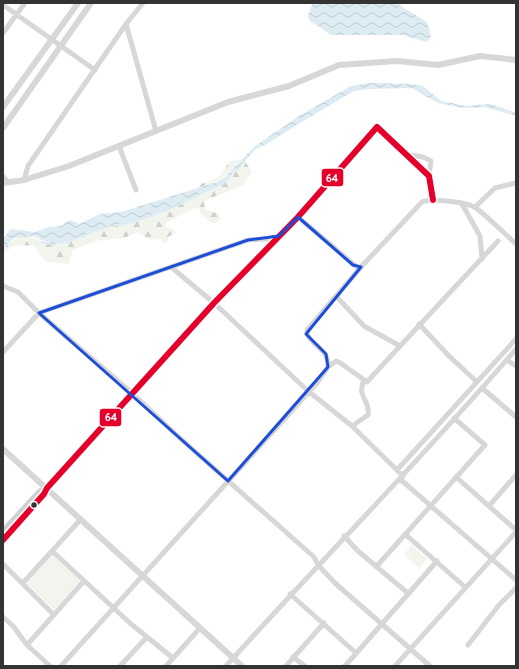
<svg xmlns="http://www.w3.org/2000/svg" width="519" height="669" font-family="Quicksand,sans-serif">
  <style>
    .forest { fill: url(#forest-firs) }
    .park { fill: #f1f5ed }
    .water { fill: url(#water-waves) }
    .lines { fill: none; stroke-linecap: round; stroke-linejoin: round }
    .stream { stroke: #ddebf3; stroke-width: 1.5 }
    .minor { stroke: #d7d7d7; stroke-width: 5 }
    .tertiary { stroke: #d7d7d7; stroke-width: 6 }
    .secondary { stroke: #d0d0d0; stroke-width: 7 }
    .bus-1-casing { stroke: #fff; stroke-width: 9 }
    .bus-1 { stroke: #e4002b; stroke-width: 6 }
    .marked { fill: none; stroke: #1d4ed8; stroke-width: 3; stroke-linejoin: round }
    .bus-dot { fill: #333; stroke: #fff; stroke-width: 1.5 }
    .line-badge { stroke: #fff; stroke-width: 1.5 }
    .badge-label { font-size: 11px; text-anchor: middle; font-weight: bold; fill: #fff }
  </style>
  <defs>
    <pattern id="forest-firs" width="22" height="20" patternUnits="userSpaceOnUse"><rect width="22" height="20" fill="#f1f5ed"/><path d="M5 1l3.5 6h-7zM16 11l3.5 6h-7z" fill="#cfd2cc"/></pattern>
    <pattern id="water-waves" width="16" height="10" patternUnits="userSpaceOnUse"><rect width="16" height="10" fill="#ddebf3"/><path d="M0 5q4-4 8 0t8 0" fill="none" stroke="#becad1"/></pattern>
  </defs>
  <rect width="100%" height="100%" fill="#fff"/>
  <!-- forest -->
  <path class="forest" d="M242,159C225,177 221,181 196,188L203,183L217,179L230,161Z
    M245,161L252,172L243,185L204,201L205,209L219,214L220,219L216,223L210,222L200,213V209L195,208L167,222L164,227L174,229L175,233L168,237V241L163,243L161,238L150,240L138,232C123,240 118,238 102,240C92,241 82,247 73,250L68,264L45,261L34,245L13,246L3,254V249C24,228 29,238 53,245L85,236L103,228L126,224L173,207L224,183Z"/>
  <!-- park -->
  <path class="park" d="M412,545L427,559L419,568L404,554Z
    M52,555L80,581L54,610L27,583Z"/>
  <!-- water -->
  <path class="water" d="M313,3H396L427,22L431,37L426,42L403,35H331L309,20L308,15Z
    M369,83L412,84L423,86L441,101L466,106L491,104L516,113V116L485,107L463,108L438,103L412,88L369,89L354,91L295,126L267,144L256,149L224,183L173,207L126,224L98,229L85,236L67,242L53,245L33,236L14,238L3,249V239L11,229L35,232L49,227L62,226L66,222L71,220L79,224L100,214L121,212L217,182L225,177L254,147L299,116L351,86Z"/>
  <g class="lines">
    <!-- stream -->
    <path class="stream" d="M237,170L245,161
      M200,194L224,183L228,179
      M114,226C143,221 171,209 197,196
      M95,231L110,226
      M42,242L50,244
      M65,243L92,232"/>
    <!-- minor -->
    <path class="minor" d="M3,5L95,70
      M126,24L156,131
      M3,33L25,3
      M119,146L136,190
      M404,154L423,157L431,161L429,176
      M3,176L8,182
      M24,180L28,166L126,24L143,3
      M462,204L480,236L482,259
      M475,207L495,188L516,183
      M298,217L358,268L361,267L422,202C431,198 468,202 476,208C490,219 503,232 516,244
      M171,267L214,303L308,391L352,426L403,476
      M3,286L18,292L39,313L133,394L181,439L314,557L318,565L336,584L430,666
      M336,296L364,326L400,346
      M419,324L449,356L477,382
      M3,352L39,313L248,240L268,239L278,236
      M507,360L516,366
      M328,367C330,348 306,344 307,330L361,267
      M482,388L516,417
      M352,426L368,415C371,401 356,397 364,380
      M397,470L516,339
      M456,477L516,530
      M400,479L516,580
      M47,488L214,303L298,217L377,127L429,176L433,200
      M489,506L516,475
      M405,534L465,587
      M344,536L358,551L409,594
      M52,551L131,624L173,658
      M3,564L54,615
      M376,567L485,445L454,418
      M23,583L81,519
      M290,594L356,653
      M3,617L13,626L27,645L50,666
      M27,645L84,581
      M468,645L499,605L516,588
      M293,657L305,666
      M61,666L317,383L328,367L336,361L339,362L367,382C410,335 454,288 498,241
      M120,666L147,637
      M166,666L200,628
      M226,666C322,559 423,458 516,349
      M286,666L324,623
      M345,666L437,561
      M395,666L516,532"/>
    <!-- tertiary -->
    <path class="tertiary" d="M3,107L78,3
      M3,128L91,3
      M3,183L24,180L69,166L228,102L289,86L339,65L397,61L438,65L480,56L516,60
      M3,449L242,666"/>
    <!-- secondary -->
    <path class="secondary" d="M3,532L40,492L47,488
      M3,540L44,494L47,488"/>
    <defs>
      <path id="bus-1" d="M3,540L44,494L47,488L214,303L298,217L377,127L429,176L433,200"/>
    </defs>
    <!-- bus-1 casing -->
    <use href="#bus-1" class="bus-1-casing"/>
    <!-- bus-1 -->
    <use href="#bus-1" class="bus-1"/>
  </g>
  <!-- marked area -->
  <path class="marked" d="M298,217L353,265L361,267L306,334L326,354L328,367L228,481L39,313L248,240L279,236Z"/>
  <!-- markers -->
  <circle class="bus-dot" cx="34" cy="505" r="3.5"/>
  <g class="line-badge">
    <rect x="321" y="168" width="23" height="19" rx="4" fill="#e4002b"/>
    <rect x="99" y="408" width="23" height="19" rx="4" fill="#e4002b"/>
  </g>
  <g class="badge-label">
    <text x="332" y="182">64</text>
    <text x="111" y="421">64</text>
  </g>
  <!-- border -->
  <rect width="519" height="669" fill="none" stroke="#333333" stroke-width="8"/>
</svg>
